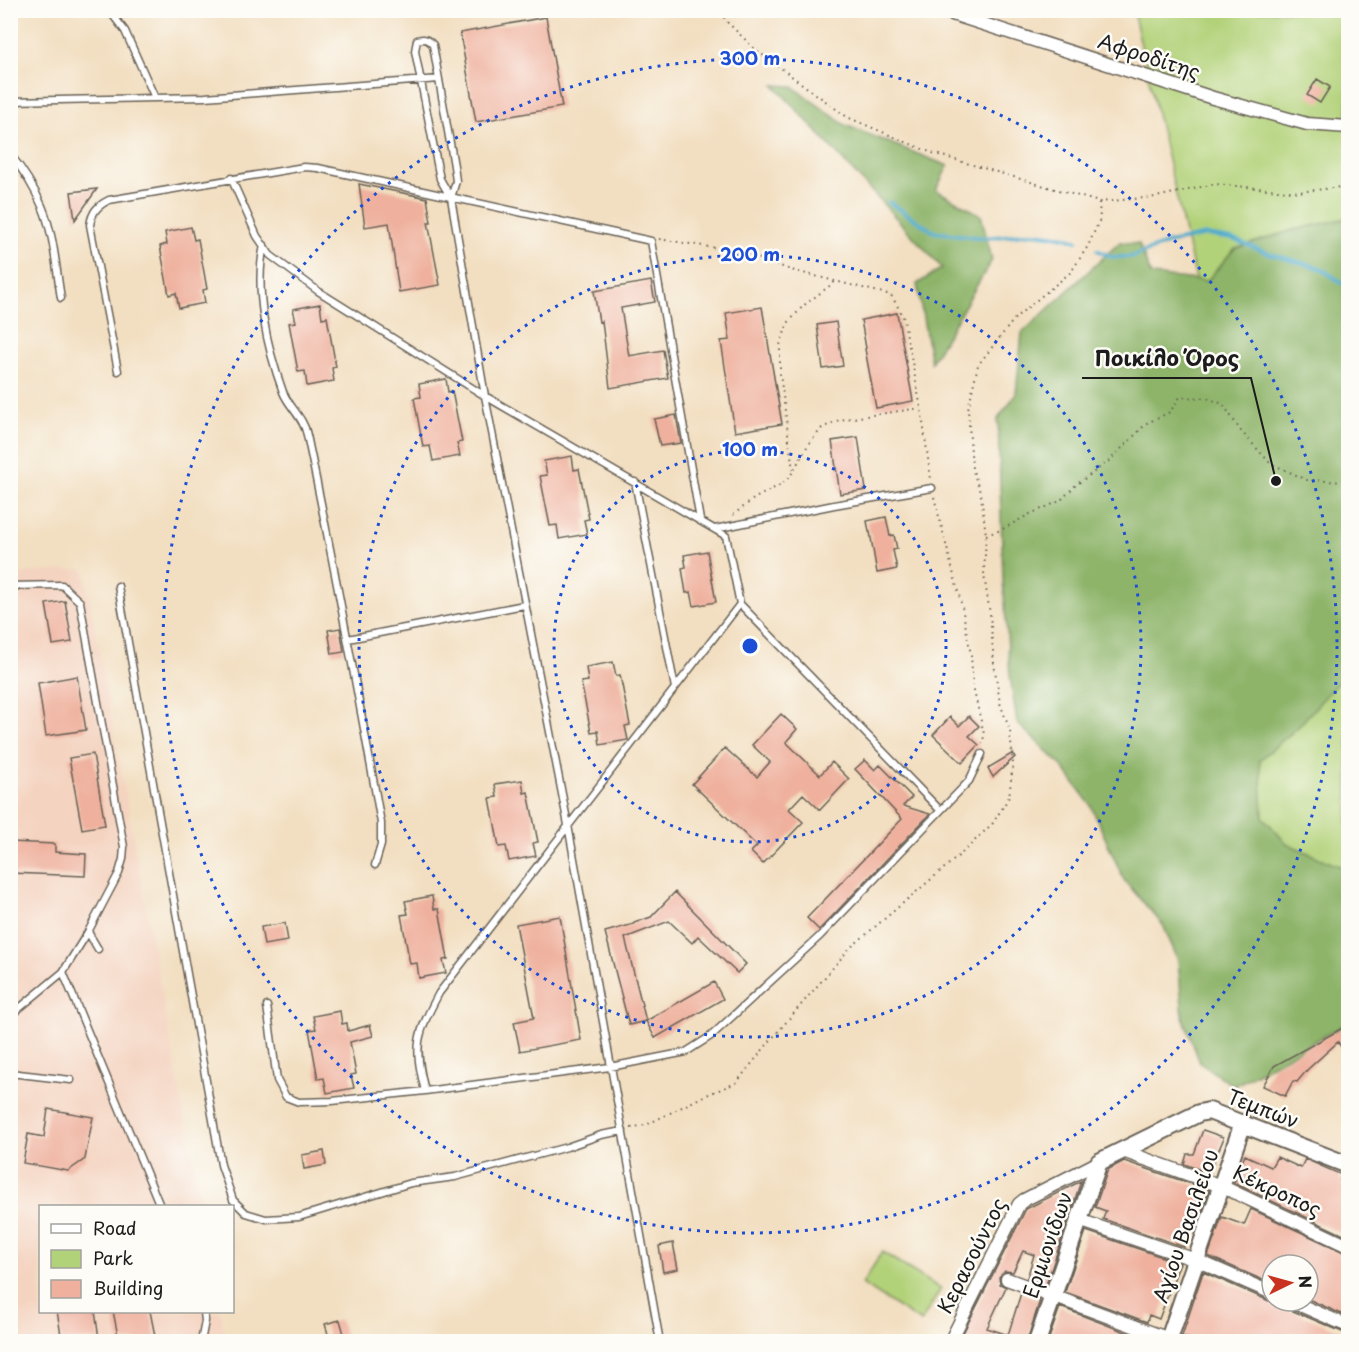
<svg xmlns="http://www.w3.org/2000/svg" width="1359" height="1352" font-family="'Playpen Sans',sans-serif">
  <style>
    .built { fill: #f4d3c0 }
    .green { fill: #b2d279; stroke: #67774a; stroke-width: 1.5 }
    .forest { fill: #8db469; stroke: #546842; stroke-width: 1.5 }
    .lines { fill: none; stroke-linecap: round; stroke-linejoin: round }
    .stream { stroke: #4eaacc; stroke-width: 4 }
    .building { fill: #efb19e }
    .lane-casing { stroke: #676055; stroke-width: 9 }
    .street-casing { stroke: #676055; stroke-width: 15 }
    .secondary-casing { stroke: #676055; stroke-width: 20 }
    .path { stroke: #676055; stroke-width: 2; stroke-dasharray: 1.5 4.5; stroke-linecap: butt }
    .lane { stroke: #fff; stroke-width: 6 }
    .street { stroke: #fff; stroke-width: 12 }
    .secondary { stroke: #fff; stroke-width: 16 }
    .ring { fill: none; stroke: #1d4ed8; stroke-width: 3; stroke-dasharray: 3 6 }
    .labels { text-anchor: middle; stroke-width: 5; stroke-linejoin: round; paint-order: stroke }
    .street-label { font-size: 20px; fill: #1c1c1c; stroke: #fdfcf7 }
    .centre { fill: #1d4ed8; stroke: #fdfcf7; stroke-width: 3 }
    .ring-label { font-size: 18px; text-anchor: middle; font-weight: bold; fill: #1d4ed8; stroke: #fdfcf7; stroke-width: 5; stroke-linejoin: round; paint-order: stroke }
    .leader { fill: none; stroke: #1c1c1c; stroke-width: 2 }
    .callout-dot { fill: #1c1c1c; stroke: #fdfcf7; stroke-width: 2 }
    .callout-label { font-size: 21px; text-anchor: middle; font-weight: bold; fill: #1c1c1c; stroke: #fdfcf7; stroke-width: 5; stroke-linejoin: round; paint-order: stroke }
  </style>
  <rect width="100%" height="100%" fill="#fdfcf7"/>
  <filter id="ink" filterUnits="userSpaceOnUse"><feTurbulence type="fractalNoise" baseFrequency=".0167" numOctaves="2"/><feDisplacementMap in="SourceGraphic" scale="12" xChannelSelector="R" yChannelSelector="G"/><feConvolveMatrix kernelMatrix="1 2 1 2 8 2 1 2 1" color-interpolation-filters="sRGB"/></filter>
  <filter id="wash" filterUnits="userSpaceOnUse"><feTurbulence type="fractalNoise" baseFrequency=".008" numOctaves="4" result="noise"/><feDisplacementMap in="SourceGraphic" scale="24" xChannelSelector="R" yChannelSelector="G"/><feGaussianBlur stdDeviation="1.35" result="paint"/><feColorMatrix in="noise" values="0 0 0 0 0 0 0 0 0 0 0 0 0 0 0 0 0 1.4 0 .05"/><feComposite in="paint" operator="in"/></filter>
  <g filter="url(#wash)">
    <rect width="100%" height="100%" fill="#f2dec0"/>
    <!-- built -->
    <path class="built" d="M84,569L201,1206H40V1312H221L226,1341L11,1342V574Z"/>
    <!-- green -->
    <path class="green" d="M1133,11H1348V1001L1220,916L1205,318Z
      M882,1252L941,1289L921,1322L862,1284Z"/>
    <!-- forest -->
    <path class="forest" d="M774,85L792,86L845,125L948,166L936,190L981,215L992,260L931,363L917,284L942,268Z
      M1348,218V626L1340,680L1298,727L1260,760L1263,817L1286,843L1326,861L1348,869V1023L1234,1086L1200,1063L1183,1017L1178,960L1163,925L1124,880L1090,804L1060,764L1017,723L1010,676L1003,580L998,419L1016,394L1022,333L1120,242L1139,244L1151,275L1207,281L1234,249L1293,230Z"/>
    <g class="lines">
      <!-- stream -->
      <path class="stream" d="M889,202L934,232L985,238L1033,233L1066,237L1077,241
        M1097,250L1112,257H1131L1169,243L1206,235L1232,239L1270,254L1320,268L1348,287"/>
    </g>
    <g id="blocks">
      <!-- building -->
      <path class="building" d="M546,17L562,107L476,122L460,33Z
        M1317,79L1330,87L1320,103L1307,95Z
        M359,184L427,198L431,222H428L440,285L399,292L389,223L365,227Z
        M97,189L75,220L71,192Z
        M191,227L194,240L198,239L207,289L203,290L205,303L179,308L176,293L169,295L160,246L167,244L165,232Z
        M651,281L655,302L621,308L629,356L663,350L668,378L610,388L602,321L599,322L594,291Z
        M320,304L322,318L327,317L336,367L332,368L334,381L307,386L305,371L298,372L289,323L296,322L293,309Z
        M762,307L782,424L735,432L721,341L730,340L726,313Z
        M897,313L913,401L876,408L865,349L866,348L861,320Z
        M836,322L843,366L823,369L817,325Z
        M446,379L448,392L452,391L462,442L457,443L460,456L433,461L430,446L423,447L414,398L421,397L419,384Z
        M676,415L681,443L660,446L654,419Z
        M858,437L866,490L840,494L832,441Z
        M572,456L574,470L579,469L589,519L584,520L587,534L559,539L557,525L550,526L540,476L547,475L544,461Z
        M886,517L890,536L894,535L897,549L893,550L897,569L877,573L870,532H869L867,521Z
        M707,551L716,602L694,606L691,592L686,593L682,568L686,567L684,555Z
        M65,601L72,642L53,645L46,604Z
        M340,628L344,652L332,654L328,630Z
        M613,662L616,676L620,675L630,725L625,726L628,740L600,745L598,731L591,732L581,682L588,681L586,667Z
        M77,676L86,730L46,736L38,683Z
        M781,714L797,729L786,742L820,775L832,762L849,779L820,810L803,794L789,809L803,822L763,864L751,852L757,846L692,784L725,748L757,777L770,762L752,745Z
        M969,716L979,726L969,736L979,745L962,763L933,735L950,717L959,726Z
        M1013,753L1015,757L993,777L988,768Z
        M93,754L105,825L82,829L69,758Z
        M865,760L875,770L880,765L912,797L903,806L930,814L819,930L807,918L902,819L855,769Z
        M522,780L524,793L528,792L538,842L533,843L536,856L509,861L506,846L499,847L490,798L497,797L495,784Z
        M10,842L55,844V852L86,854L85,876L10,873Z
        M675,892L746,964L737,973L698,936L692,943L669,921L625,938L646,1021L629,1025L605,932L634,924V923L651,917Z
        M432,896L434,909H439L448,959L443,960L446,973L419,978L417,963L410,964L401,915L408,914L405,901Z
        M560,916L581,1040L520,1051L514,1022L534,1018L516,924Z
        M285,923L288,941L264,945L261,927Z
        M714,982L723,999L655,1038L646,1021Z
        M340,1011L342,1024L347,1023L348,1031L370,1025L373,1036L350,1042L356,1074L351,1075L354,1088L327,1093L324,1078L318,1079L309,1030L316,1029L313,1016Z
        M1348,1025V1058L1338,1042L1308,1069L1297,1082L1293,1081L1285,1096L1263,1086L1274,1066Z
        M48,1109L93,1117L85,1159L68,1171L23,1163L28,1134L44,1137Z
        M1203,1130L1223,1137V1140L1209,1173L1184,1164L1187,1154H1194Z
        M324,1151L326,1165L304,1169L302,1155Z
        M1245,1155L1271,1167L1277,1157L1301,1168L1305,1159L1342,1175L1340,1179L1346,1181L1345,1184L1348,1186V1237L1234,1183Z
        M1124,1161L1209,1190L1200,1216L1192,1223L1184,1247L1103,1219L1106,1211L1095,1207L1107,1172L1109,1169Z
        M1081,1181L1046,1285L1027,1278L1034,1255L1023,1251L1013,1272L1005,1271L999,1277L1000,1284L1006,1287L987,1328L1008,1335L1021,1293L1040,1300L1027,1341H959L1026,1209Z
        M1251,1209L1348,1254V1317L1308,1299V1265H1272V1284L1208,1256L1222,1217L1244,1225Z
        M1086,1231L1180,1263L1159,1319L1149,1315L1147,1322L1065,1292Z
        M673,1243L678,1269L663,1272L659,1246Z
        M1203,1272L1269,1301H1283L1288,1309L1347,1334L1344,1341H1196L1182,1336Z
        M1060,1307L1141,1338L1140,1341H1048Z
        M57,1311H95L99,1339L62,1341Z
        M113,1311H150L156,1341H119Z
        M340,1320L346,1341H330L325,1324Z"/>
    </g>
  </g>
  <g filter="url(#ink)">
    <use href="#blocks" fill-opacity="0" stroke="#676055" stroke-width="1.5"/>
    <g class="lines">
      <defs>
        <path id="lane" d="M109,10L125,31L155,98
          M10,101L205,97L439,79
          M10,154C23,170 34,187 42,206C54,234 56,268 61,298
          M231,178L257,236L270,255L318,291L485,396L726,536L740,604L940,810
          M451,198L456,181L454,166L433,45C428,39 425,38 417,40L415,51L440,179L451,198L485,396L568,825L660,1342
          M264,245C254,291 267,348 283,392C289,407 304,418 307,435C334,564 358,694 381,823V845L375,865
          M118,371L90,225C92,212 97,206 109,200L304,167L318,168L651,241L700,520
          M635,482L675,688
          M715,529L834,505L932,488
          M10,586L62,585L80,602L124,847L123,859L119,873L88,932L63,972L10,1016
          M118,586L221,1165L233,1200L246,1213L266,1219L299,1217L411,1183L455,1177L567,1147L601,1135L623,1131
          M348,639L524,605
          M88,932L98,949
          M63,972L160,1206
          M267,1006L277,1080L286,1097L299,1102L332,1101L425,1091L610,1067L686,1052L711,1036L820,936L969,781L982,754
          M10,1073L71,1080
          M425,1091C413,1044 417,1035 439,993L740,604
          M201,1342L205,1321L204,1312"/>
        <path id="street" d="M940,10L1213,98L1307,124L1348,127
          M1120,1150L1221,1186L1348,1246
          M1079,1220L1196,1260L1272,1293
          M1007,1279L1177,1342
          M1291,1301L1348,1326
          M950,1342L1019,1204L1024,1200L1099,1162"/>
        <path id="secondary" d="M1037,1342L1099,1162L1199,1113L1209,1111L1348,1165
          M1168,1342L1243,1123"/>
      </defs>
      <!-- lane casing -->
      <use href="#lane" class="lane-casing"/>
      <!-- street casing -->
      <use href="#street" class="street-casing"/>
      <!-- secondary casing -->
      <use href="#secondary" class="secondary-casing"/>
      <!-- path -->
      <path class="path" d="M1099,202L1156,197L1215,184L1299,192L1348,186
        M659,239L741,252L791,270L891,295L903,316L921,408L931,480
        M793,470L780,374V345L788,323L803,306L836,281
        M934,497L962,607L971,655L973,687L984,734L983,744
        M733,515L755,498L782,484L791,475L808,445L822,428L839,420L920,408
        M986,535L1001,530L1030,514L1060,501L1076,485L1109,461L1147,423L1170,412L1180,397L1207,398L1223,404L1240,430L1270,463L1307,480L1348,482
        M631,1128L648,1124L704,1096L736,1083L775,1035L850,948L961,854L993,823L1009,797L1013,764L1010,731L1000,703L994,663L990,614L984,575L986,535L981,495L972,468L968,409L978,365L1016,317L1071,272L1088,246L1100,219L1099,202L932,153L847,117L756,50L726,21L720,10"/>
      <!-- lane -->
      <use href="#lane" class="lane"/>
      <!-- street -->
      <use href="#street" class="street"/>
      <!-- secondary -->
      <use href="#secondary" class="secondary"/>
    </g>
  </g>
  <!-- distance rings -->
  <g class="ring">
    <circle cx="750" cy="646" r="196"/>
    <circle cx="750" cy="646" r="391"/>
    <circle cx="750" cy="646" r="587"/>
  </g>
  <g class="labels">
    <!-- street labels -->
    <g class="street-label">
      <text transform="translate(1149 57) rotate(18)" y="7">Αφροδίτης</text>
      <text transform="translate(1263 1109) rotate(21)" y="7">Τεμπών</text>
      <text transform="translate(1277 1191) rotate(25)" y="7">Κέκροπος</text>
      <text transform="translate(1186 1226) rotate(-71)" y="7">Αγίου Βασιλείου</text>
      <text transform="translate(1048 1245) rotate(-71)" y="7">Ερμιονίδων</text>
      <text transform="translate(972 1256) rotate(-63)" y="7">Κερασούντος</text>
    </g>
  </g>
  <circle cx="750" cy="646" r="9" class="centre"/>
  <g class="ring-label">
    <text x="750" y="65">300 m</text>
    <text x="750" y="261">200 m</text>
    <text x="750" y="456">100 m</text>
  </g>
  <!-- callouts -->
  <path class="leader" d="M1276 481L1251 378H1082"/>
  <circle class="callout-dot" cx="1276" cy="481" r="6"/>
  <g class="callout-label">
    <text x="1167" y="366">Ποικίλο Όρος</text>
  </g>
  <!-- margin -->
  <rect width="1359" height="1352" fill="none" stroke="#fdfcf7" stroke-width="36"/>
  <!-- legend -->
  <rect x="39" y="1205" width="195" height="108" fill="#fdfcf7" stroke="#a3a29f" stroke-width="1.5"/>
  <rect x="51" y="1224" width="30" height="9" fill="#ffffff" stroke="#a3a29f" stroke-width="1.5"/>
  <text x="93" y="1235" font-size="18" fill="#1c1c1c">Road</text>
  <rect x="51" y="1250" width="30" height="18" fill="#b2d279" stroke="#a3a29f" stroke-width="1.5"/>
  <text x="93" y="1265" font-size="18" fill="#1c1c1c">Park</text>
  <rect x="51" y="1280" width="30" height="18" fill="#efb19e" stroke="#a3a29f" stroke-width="1.5"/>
  <text x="93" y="1295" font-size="18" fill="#1c1c1c">Building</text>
  <!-- north arrow -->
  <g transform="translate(1290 1283) rotate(85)"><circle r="28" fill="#fdfcf7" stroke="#a3a29f" stroke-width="1.5"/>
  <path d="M0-4.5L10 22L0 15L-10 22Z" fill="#c8321e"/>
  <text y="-9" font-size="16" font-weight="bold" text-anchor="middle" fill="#1c1c1c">N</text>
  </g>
</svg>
